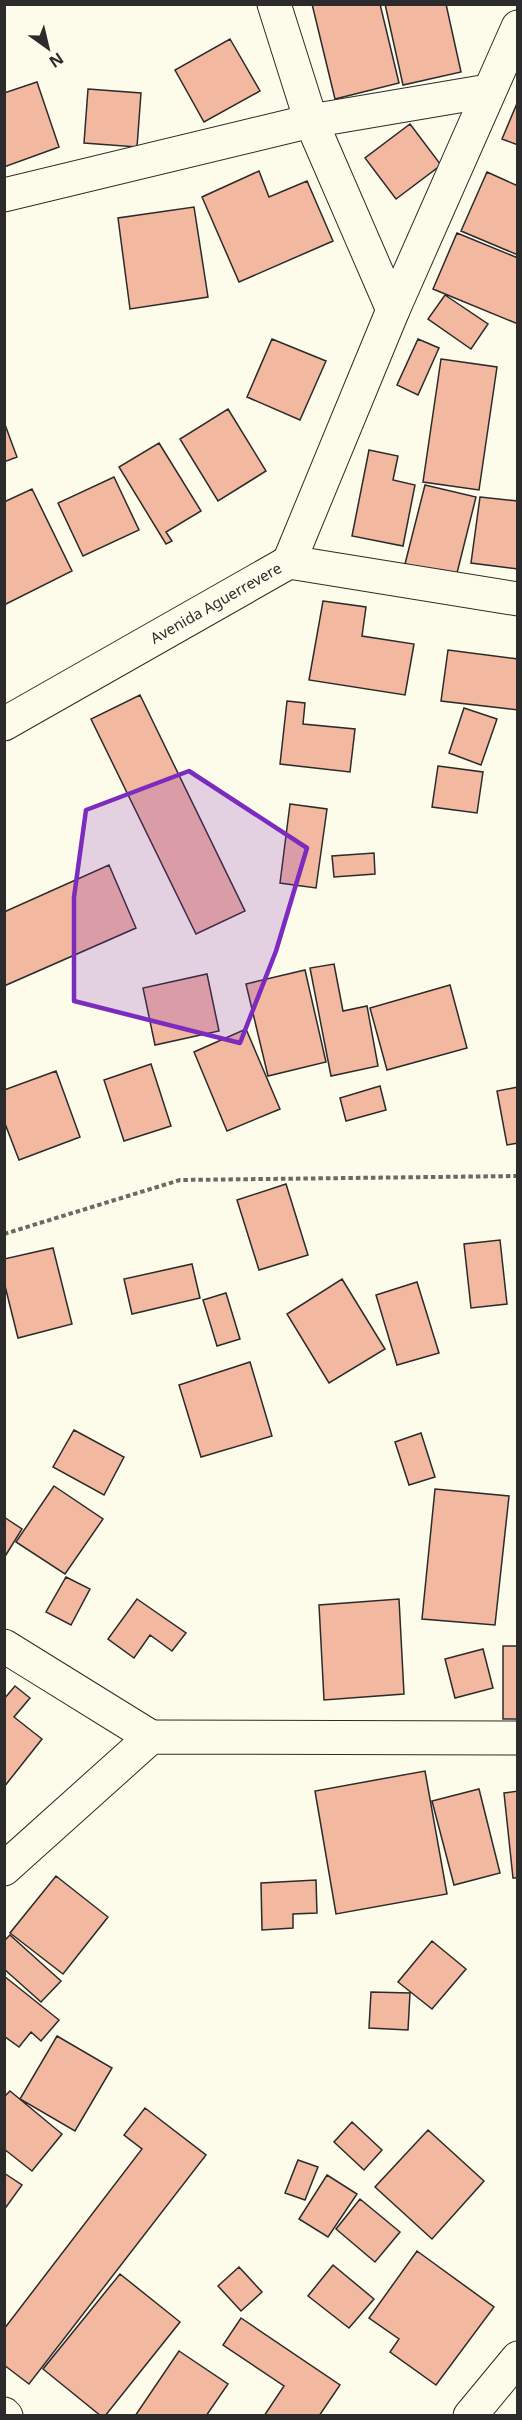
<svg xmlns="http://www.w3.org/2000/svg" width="522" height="2420" font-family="'Noto Sans',sans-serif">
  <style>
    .building { fill: #f2b8a0; stroke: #2b2b2b; stroke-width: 1.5 }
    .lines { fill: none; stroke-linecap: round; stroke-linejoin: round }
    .street-casing { stroke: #2b2b2b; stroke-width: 35 }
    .path { stroke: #6a6964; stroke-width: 4; stroke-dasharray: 4.5 3; stroke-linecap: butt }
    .street { stroke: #fdfbea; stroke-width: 33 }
    .marked { fill: #7b2cbf; fill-opacity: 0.2; stroke: #7b2cbf; stroke-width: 4.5; stroke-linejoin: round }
    .labels { text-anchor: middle; stroke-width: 4.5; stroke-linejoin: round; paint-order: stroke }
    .street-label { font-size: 15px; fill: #2b2b2b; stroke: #fdfbea }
  </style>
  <rect width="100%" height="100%" fill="#fdfbea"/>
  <!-- building -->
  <path class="building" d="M312,4H380L399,83L335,99Z
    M385,4H446L461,72L403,85Z
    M230,39L260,91L204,122L175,70Z
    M37,82L59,147L4,167V93Z
    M88,89L141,93L137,147L84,143Z
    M518,101V145L502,139Z
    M410,124L441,165L396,199L365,158Z
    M259,171L269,197L307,181L333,241L239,282L202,197Z
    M487,172L518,186V255L461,231Z
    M194,207L208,297L130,309L118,218Z
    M457,233L518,258V324L433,289Z
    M445,295L488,324L471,349L428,319Z
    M272,339L326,361L300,420L247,397Z
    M418,339L439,348L418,395L397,385Z
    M441,359L497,367L479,490L423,482Z
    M228,409L266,471L218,501L180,439Z
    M4,422L17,457L4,462Z
    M159,443L201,511L166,532L172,541L166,544L119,467Z
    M369,450L398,456L393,480L415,485L403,546L352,536Z
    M114,477L139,530L83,556L58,503Z
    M425,485L476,497L456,577L405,564Z
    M32,489L72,571L4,605V502Z
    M480,497L518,501V569L471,563Z
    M323,601L366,607L362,636L414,644L405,695L309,680Z
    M448,650L518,659V710L441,701Z
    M140,695L245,911L196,934L91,719Z
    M287,701L305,703L303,724L355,729L350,772L280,764Z
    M464,708L497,719L481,765L449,753Z
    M438,766L483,772L477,813L432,807Z
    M290,804L327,809L316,888L280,883Z
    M374,853L375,874L334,877L332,856Z
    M109,865L136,928L4,986V912Z
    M334,964L343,1011L367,1006L378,1066L331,1076L310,968Z
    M305,970L326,1062L268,1076L246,984Z
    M207,974L219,1031L155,1045L143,988Z
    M450,985L467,1048L387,1070L370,1008Z
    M246,1029L280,1109L227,1131L194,1052Z
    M151,1064L171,1126L124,1141L104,1080Z
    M56,1071L80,1137L19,1160L4,1121V1090Z
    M380,1086L386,1110L346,1121L340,1098Z
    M518,1087V1143L507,1145L497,1091Z
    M286,1184L308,1255L259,1270L237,1200Z
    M500,1240L507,1304L471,1308L464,1244Z
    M53,1248L72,1324L18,1338L4,1282V1259Z
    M192,1264L200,1298L132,1314L124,1279Z
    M342,1279L385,1349L329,1383L287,1314Z
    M417,1282L439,1353L397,1365L376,1295Z
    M226,1293L240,1339L217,1346L203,1300Z
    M250,1362L272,1436L201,1457L179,1385Z
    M74,1430L124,1457L104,1495L53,1467Z
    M421,1433L435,1477L409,1485L395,1442Z
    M54,1486L103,1519L65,1574L16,1542Z
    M435,1489L509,1496L495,1625L422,1619Z
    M4,1517L22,1529L4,1558Z
    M66,1577L90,1589L71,1625L46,1612Z
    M137,1599L186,1633L172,1651L150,1635L134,1658L108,1639Z
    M399,1599L404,1694L324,1700L319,1605Z
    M503,1646H518V1719H503Z
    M483,1649L493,1688L455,1698L445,1659Z
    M15,1686L30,1698L14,1717L42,1739L4,1787V1699Z
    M425,1771L447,1894L336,1914L315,1791Z
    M479,1789L500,1873L454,1885L432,1801Z
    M518,1791V1878H513L504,1793Z
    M56,1876L108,1917L63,1974L10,1933Z
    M316,1880L317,1913L293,1914V1928L262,1930L261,1883Z
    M10,1935L61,1981L41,2002L4,1969V1941Z
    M432,1941L466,1969L432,2009L398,1982Z
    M4,1976L59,2020L41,2041L31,2032L19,2047L4,2036Z
    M371,1992L410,1993L408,2030L369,2028Z
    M57,2036L112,2068L75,2131L20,2099Z
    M10,2091L62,2134L32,2171L4,2149V2097Z
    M145,2108L206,2155L29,2384L4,2365V2329L142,2149L124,2135Z
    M352,2122L382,2150L364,2170L334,2142Z
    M428,2130L484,2181L432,2239L375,2187Z
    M298,2160L318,2167L305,2200L285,2193Z
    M4,2173L22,2185L4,2210Z
    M327,2175L357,2194L328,2237L299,2219Z
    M360,2199L400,2232L375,2262L336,2229Z
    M417,2251L494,2307L436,2385L390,2352L399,2339L369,2318Z
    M333,2265L374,2299L349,2328L308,2296Z
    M239,2267L262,2292L241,2311L218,2286Z
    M120,2274L180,2322L105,2416H101L43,2369Z
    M241,2318L340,2385L319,2416H264L284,2386L223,2345Z
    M179,2351L228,2384L206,2416H135Z"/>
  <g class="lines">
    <defs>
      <g id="street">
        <path d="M274,4L311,121L393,310"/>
        <path d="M4,195L311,121L488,91"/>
        <path d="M289,562L393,310L518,27"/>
        <path id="s1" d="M4,724L289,562L518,599"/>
        <path d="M4,1646L151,1737"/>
        <path d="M4,1869L151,1737L518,1738"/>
        <path d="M4,2414L6,2416"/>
        <path d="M470,2416L518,2358"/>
      </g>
    </defs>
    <!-- street casing -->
    <use href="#street" class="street-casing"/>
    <!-- path -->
    <path class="path" d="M4,1234L180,1180L518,1176"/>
    <!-- street -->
    <use href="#street" class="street"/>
  </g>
  <!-- marked area -->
  <path class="marked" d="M189,771L307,848L276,951L240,1043L74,1001V897L86,810Z"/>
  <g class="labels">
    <!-- street labels -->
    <g class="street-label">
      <text dy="5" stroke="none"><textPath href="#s1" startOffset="244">Avenida Aguerrevere</textPath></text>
    </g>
  </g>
  <!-- border -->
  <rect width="522" height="2420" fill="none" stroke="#2b2b2b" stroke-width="12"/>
  <!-- north arrow -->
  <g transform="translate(48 48) rotate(146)" stroke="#fdfbea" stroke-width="4.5" paint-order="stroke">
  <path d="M0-4.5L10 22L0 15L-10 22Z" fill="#2b2b2b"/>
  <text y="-9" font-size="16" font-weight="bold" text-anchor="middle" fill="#2b2b2b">N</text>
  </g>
</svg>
